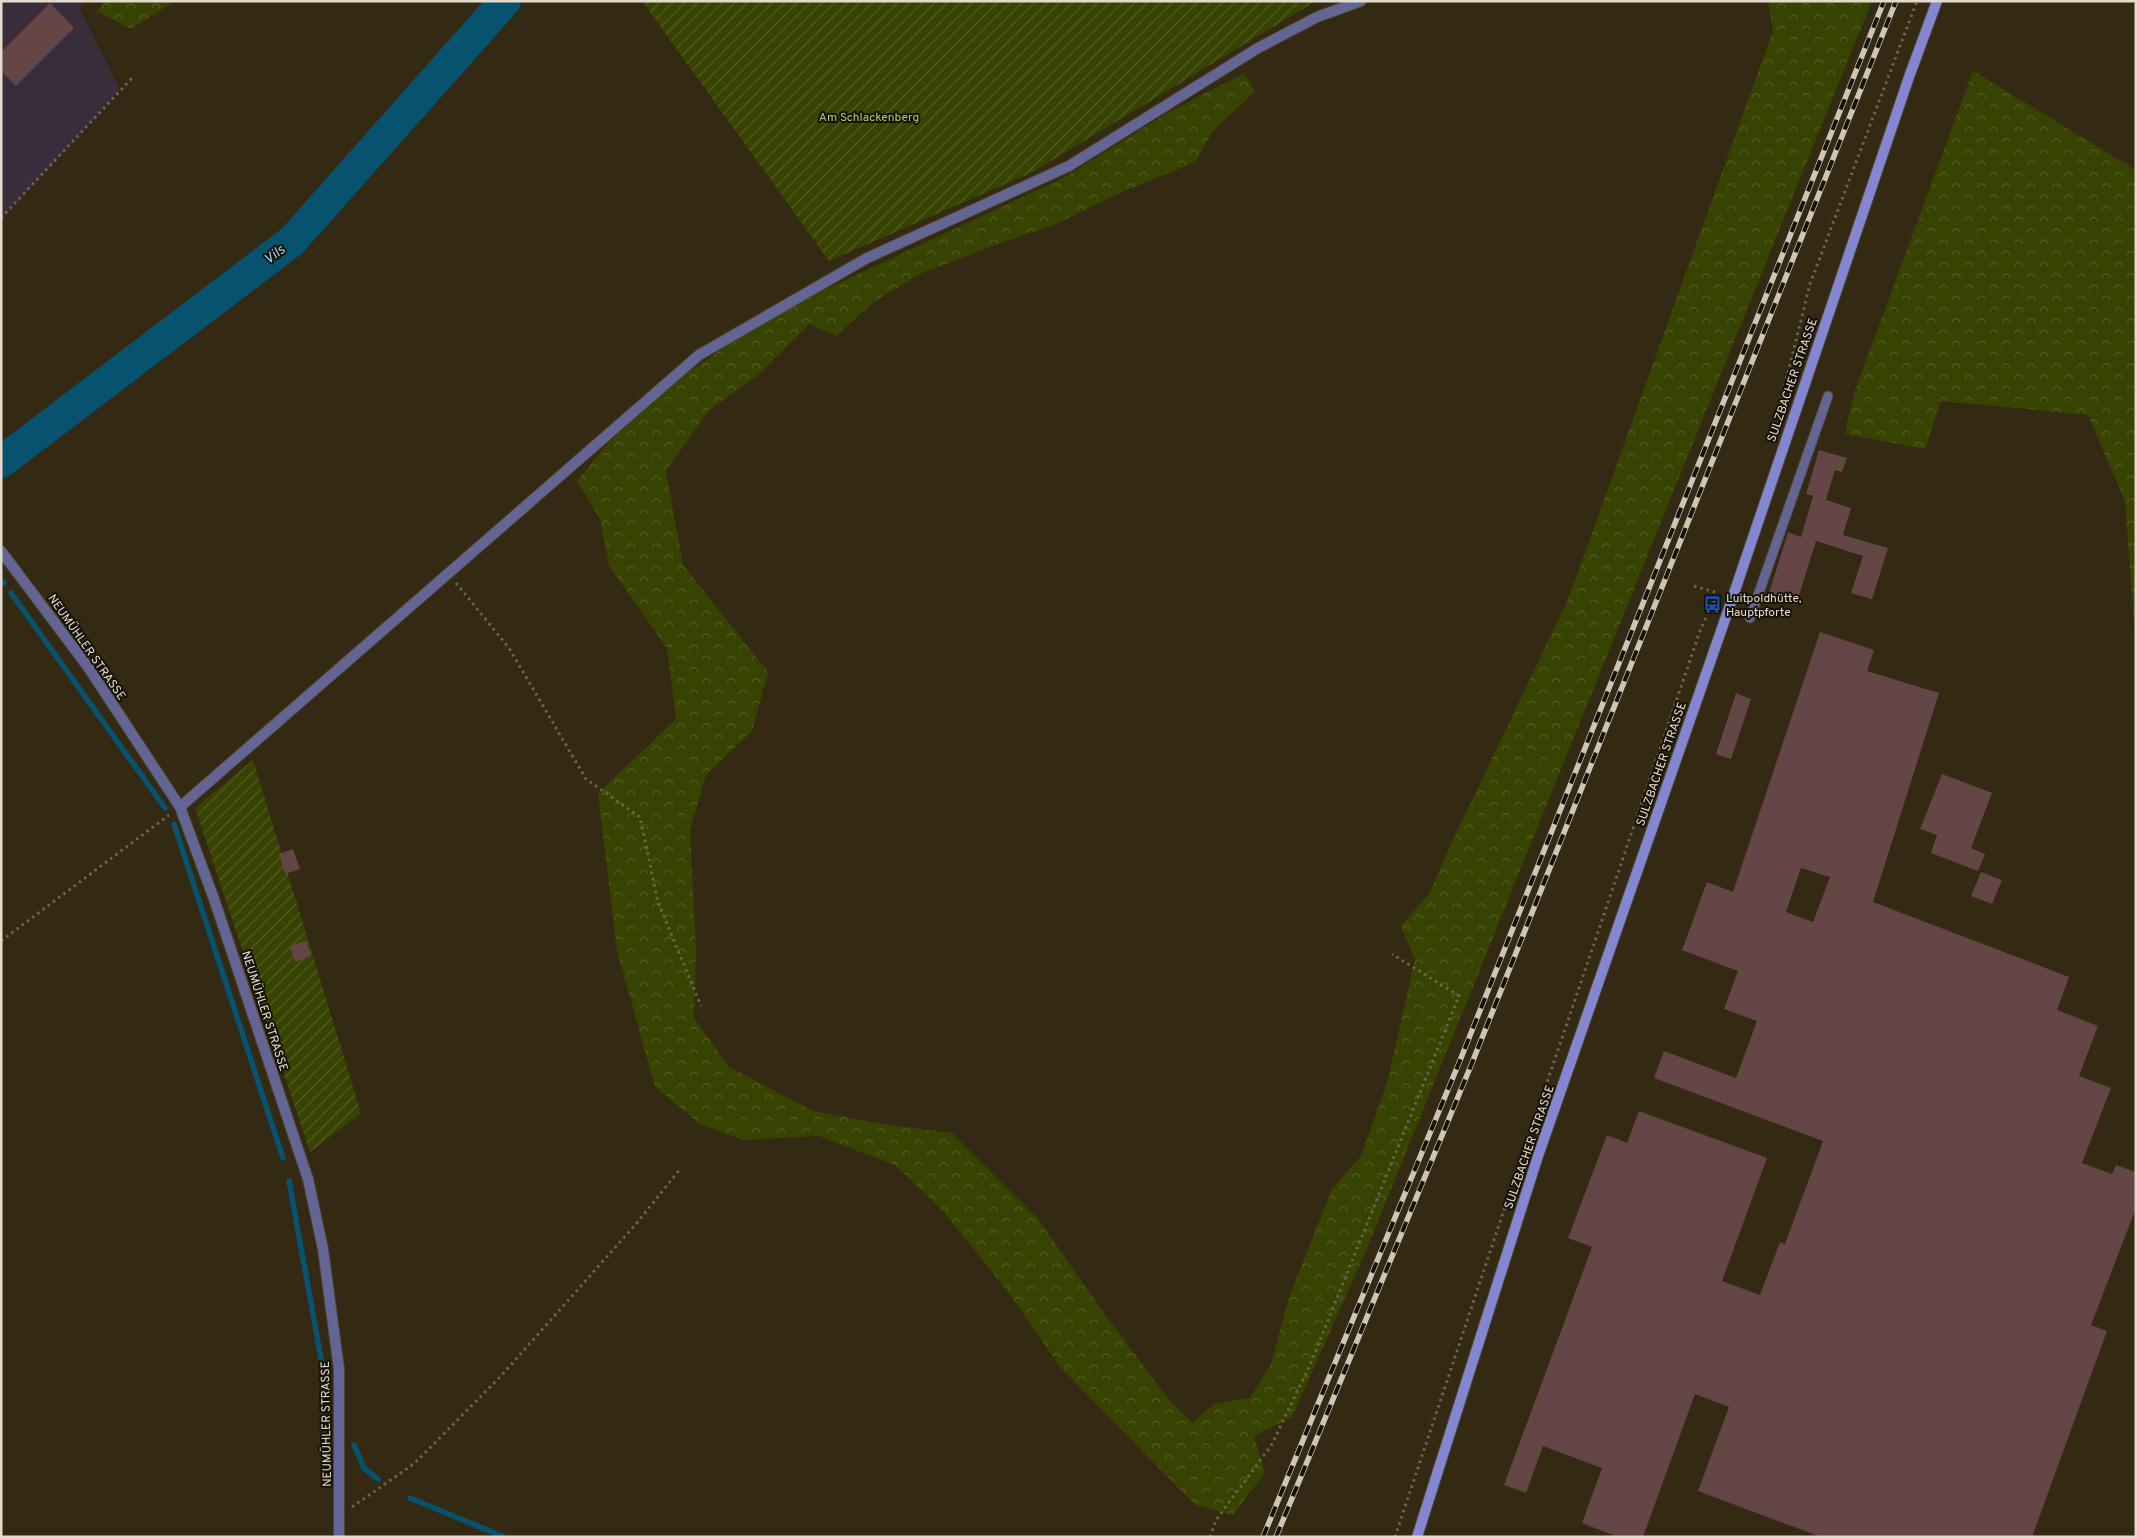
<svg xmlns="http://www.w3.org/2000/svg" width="2137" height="1538" font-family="Overpass,sans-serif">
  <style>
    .commercial { fill: #3a2d3b }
    .forest { fill: url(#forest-crowns) }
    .garden { fill: url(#garden-furrows) }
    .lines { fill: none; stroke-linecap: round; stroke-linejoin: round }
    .stream { stroke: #07526e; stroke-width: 5.5 }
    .river { stroke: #07526e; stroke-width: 32 }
    .building { fill: #634645; fill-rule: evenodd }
    .service-casing { stroke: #504630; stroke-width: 11 }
    .minor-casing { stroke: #504630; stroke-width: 12 }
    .tertiary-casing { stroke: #504630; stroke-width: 12 }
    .secondary-casing { stroke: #504630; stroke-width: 12 }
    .path { stroke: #6d634f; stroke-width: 3; stroke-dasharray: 2.5 4; stroke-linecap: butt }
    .service { stroke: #636694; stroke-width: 9 }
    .minor { stroke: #636694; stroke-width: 10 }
    .tertiary { stroke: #636694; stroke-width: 10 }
    .secondary { stroke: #8387d1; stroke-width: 10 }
    .rail-casing { stroke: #cdc6b7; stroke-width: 5.5 }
    .rail { stroke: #171208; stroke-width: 4; stroke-dasharray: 11; stroke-linecap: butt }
    .labels { text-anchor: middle; stroke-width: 4; stroke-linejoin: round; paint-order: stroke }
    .park-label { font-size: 12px; fill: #b3cc67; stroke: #171208 }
    .street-label { font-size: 12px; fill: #e3dcce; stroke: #171208 }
    .poi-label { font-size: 12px; fill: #e3dcce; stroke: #171208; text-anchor: start }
    .water-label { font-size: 14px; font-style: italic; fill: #9cdbfc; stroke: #171208 }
  </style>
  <defs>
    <pattern id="forest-crowns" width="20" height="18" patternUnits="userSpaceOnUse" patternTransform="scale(1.25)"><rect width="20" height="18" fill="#374300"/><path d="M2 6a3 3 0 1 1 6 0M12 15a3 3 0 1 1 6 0" fill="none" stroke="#545e24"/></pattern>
    <pattern id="garden-furrows" width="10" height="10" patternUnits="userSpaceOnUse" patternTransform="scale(1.25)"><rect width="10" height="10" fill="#374300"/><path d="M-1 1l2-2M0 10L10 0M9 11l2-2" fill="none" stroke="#545e24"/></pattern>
  </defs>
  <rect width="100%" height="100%" fill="#342912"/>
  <!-- commercial -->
  <path class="commercial" d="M1,1H86L80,9L120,89L52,166L1,219Z"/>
  <!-- forest -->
  <path class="forest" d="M105,1H175L131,29L97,11Z
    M1768,1H1872L1366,1251L1292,1417L1254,1436L1265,1473L1233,1515L1195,1505L1061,1368L1008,1292L943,1211L895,1165L819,1136L743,1140L700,1124L655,1087L617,951L598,793L676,719L667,648L609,566L600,519L577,481L610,441L682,377L769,316L1065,177L1164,115L1244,73L1255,91L1213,131L1195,162L1120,193L1054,225L992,246L920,274L875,301L836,336L809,324L757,376L709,410L666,471L683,565L768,672L752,731L706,775L690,829L696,950L694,1018L729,1067L813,1111L882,1124L952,1133L1038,1219L1102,1310L1169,1400L1192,1423L1214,1404L1250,1398L1271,1364L1288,1300L1332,1189L1361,1156L1387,1083L1415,960L1401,926L1429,894L1451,844L1569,597L1773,31Z
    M1973,71L2136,170V650L2125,501L2088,415L1941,401L1925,449L1845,434L1854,393Z"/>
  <!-- garden -->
  <path class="garden" d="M642,1H1316L1033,172L829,261Z
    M253,760L361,1113L310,1152L195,808Z"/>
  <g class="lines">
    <!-- stream -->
    <path class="stream" d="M1,580L4,583
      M11,593L165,808
      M174,824L283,1158
      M289,1181L324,1375
      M354,1445L364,1468L378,1479
      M410,1498L504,1537"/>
    <!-- river -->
    <path class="river" d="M1,462L292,241L505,1"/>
  </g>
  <!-- building -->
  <path class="building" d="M50,3L74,28L16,86L1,71V52Z
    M1819,450L1847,458L1842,472L1835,470L1826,500L1851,508L1843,535L1888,548L1872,599L1851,593L1863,556L1816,541L1797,602L1769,593L1788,532L1801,537L1813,496L1806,494Z
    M1820,632L1874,650L1867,671L1939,693L1873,902L2069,977L2057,1010L2098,1026L2079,1076L2111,1088L2082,1163L2112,1174L2116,1165L2136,1172V1208L2091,1325L2107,1331L2032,1537H1821L1698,1491L1729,1407L1695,1394L1643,1537H1618L1582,1523L1602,1468L1543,1446L1526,1493L1504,1485L1592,1247L1568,1238L1607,1135L1627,1143L1639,1111L1767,1158L1722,1281L1760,1295L1780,1242L1785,1244L1823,1141L1654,1078L1664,1051L1736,1078L1757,1021L1724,1009L1738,971L1682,950L1707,882L1733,892ZM1801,868L1830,877L1813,922L1786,912Z
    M1736,693L1751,699L1731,759L1716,754Z
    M1942,774L1992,793L1971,848L1985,854L1978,871L1931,853L1937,835L1920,829Z
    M293,849L300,869L285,874L279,854Z
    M1981,872L2002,880L1992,904L1971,896Z
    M306,941L311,956L295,962L290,946Z"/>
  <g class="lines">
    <defs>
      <path id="service" d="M1750,618L1828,396"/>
      <path id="minor" d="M180,807L699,355L867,258L1069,166L1258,48L1317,17L1361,1"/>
      <path id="tertiary" d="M1,551L88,667L180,807L214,899L308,1179L323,1249L339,1369V1537"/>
      <path id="secondary" d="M1417,1537L1538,1156L1729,608L1909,77L1937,1"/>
    </defs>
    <!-- service casing -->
    <use href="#service" class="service-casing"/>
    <!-- minor casing -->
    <use href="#minor" class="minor-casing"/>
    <!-- tertiary casing -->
    <use href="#tertiary" class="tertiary-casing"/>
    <!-- secondary casing -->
    <use href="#secondary" class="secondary-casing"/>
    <!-- path -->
    <path class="path" d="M1,218L133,77
      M1777,417L1810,284L1917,1
      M456,583L509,648L586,779L640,817L658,902L701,1006
      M1694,586L1718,593
      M1,941L169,815
      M1541,1100L1701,628L1717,596
      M352,1507L415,1463L501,1376L636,1224L681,1168
      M1210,1537L1216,1520L1271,1446L1310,1365L1459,996L1392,954
      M1395,1537L1508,1198"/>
    <!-- service -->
    <use href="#service" class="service"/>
    <!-- minor -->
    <use href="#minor" class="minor"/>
    <!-- tertiary -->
    <use href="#tertiary" class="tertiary"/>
    <!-- secondary -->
    <use href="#secondary" class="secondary"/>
    <defs>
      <path id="rail" d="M1263,1537L1461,1058L1884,1
        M1276,1537L1472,1063L1896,1"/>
    </defs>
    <!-- rail casing -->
    <use href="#rail" class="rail-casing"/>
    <!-- rail -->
    <use href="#rail" class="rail"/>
  </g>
  <!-- icons -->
  <defs>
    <symbol id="bus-bare" viewBox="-9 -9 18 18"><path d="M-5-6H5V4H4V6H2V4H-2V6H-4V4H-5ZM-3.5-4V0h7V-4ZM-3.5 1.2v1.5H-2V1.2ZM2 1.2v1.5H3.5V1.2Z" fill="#1a4fb4" stroke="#171208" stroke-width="2.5" paint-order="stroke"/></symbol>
  </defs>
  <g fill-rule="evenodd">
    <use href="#bus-bare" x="1700" y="592" width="25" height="25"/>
  </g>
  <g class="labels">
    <!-- park labels -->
    <g class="park-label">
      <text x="869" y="121">Am Schlackenberg</text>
    </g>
    <!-- street labels -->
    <g class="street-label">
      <text transform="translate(1792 380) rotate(-71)" y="4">SULZBACHER STRASSE</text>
      <text transform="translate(87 647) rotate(55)" y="4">NEUMÜHLER STRASSE</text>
      <text transform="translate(1661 764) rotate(-71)" y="4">SULZBACHER STRASSE</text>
      <text transform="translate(265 1011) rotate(72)" y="4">NEUMÜHLER STRASSE</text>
      <text transform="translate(1529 1147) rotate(-71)" y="4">SULZBACHER STRASSE</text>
      <text transform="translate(326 1424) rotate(-91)" y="4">NEUMÜHLER STRASSE</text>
    </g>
    <!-- poi labels -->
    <g class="poi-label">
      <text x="1726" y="602">Luitpoldhütte,<tspan x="1726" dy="14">Hauptpforte</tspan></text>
    </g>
    <!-- water labels -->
    <g class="water-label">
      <text transform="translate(274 254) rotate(-37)" y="5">Vils</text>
    </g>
  </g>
  <!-- border -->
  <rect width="2137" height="1538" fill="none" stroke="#e3dcce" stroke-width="5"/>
</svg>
